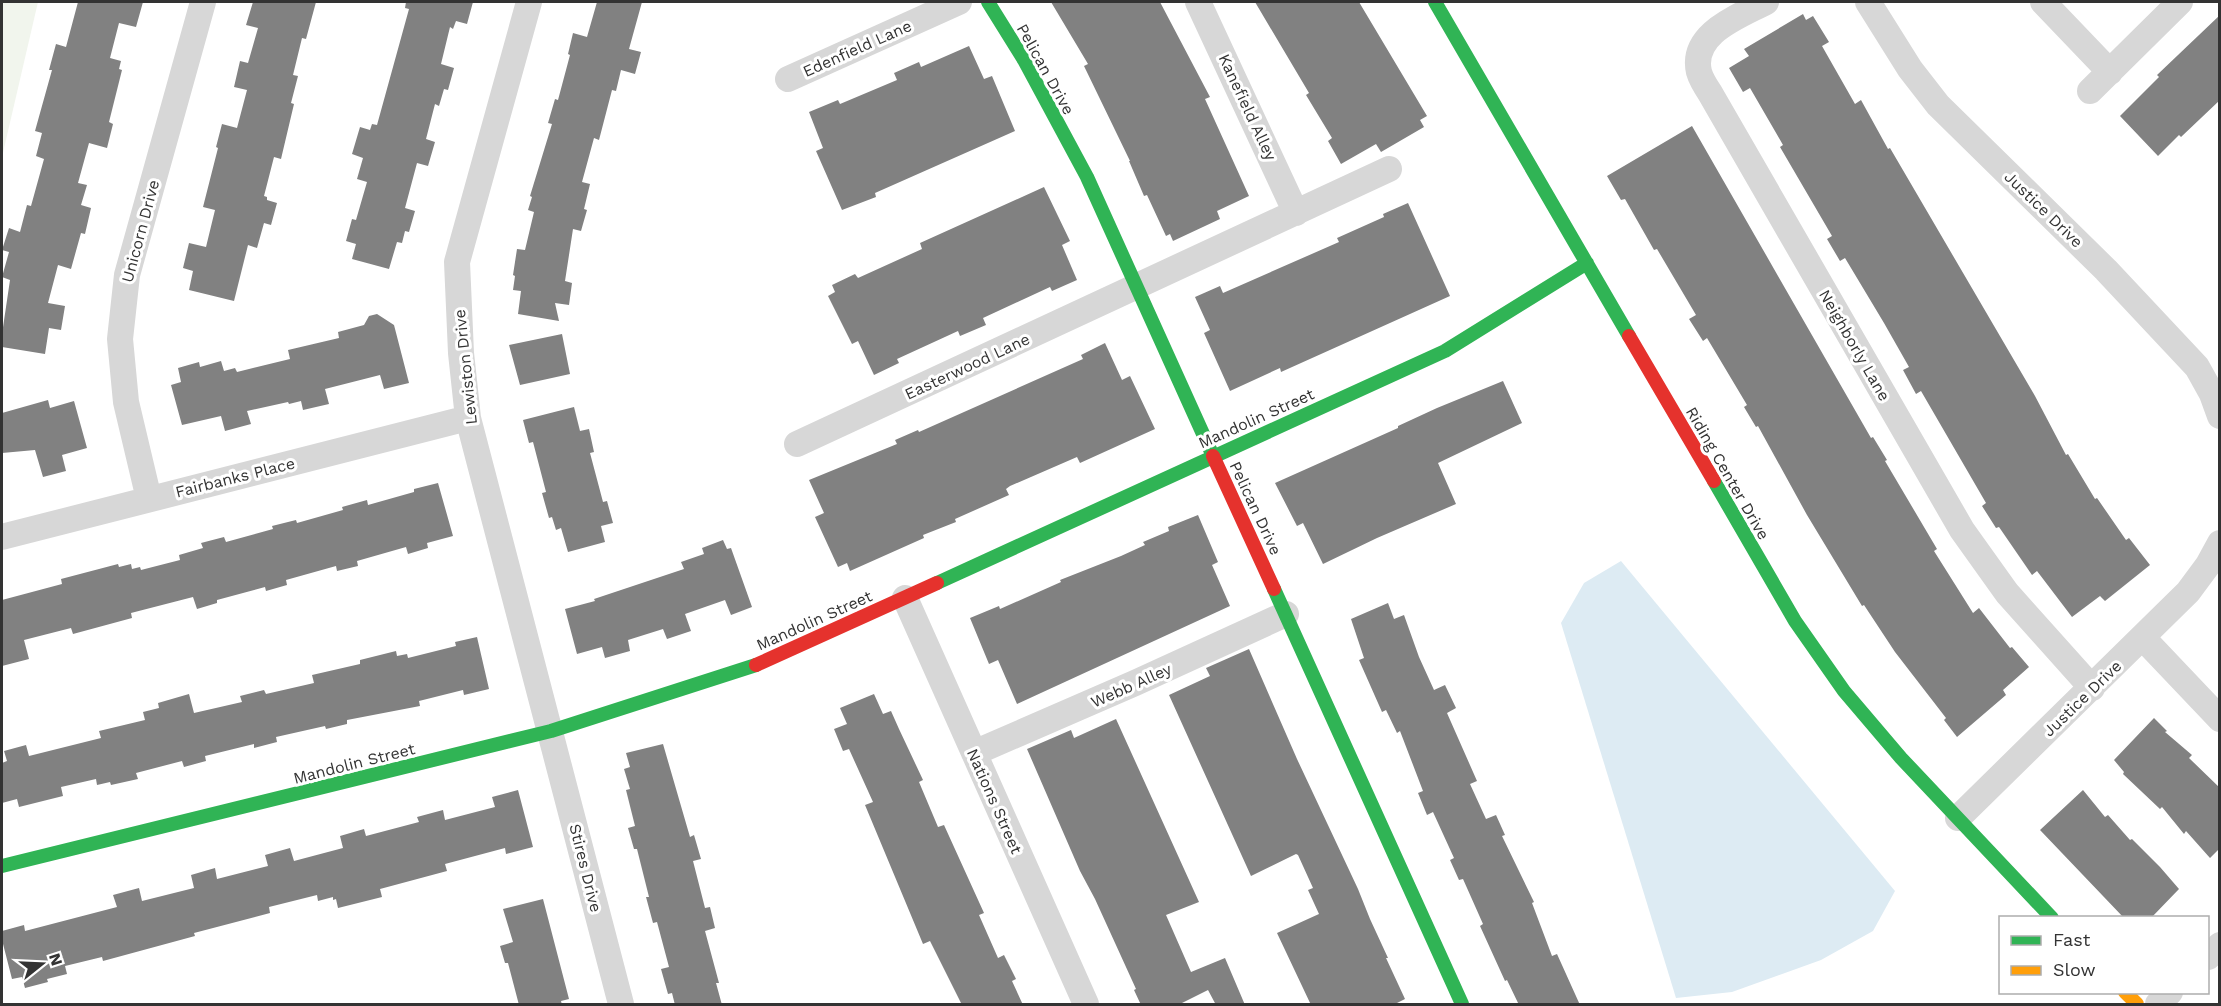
<svg xmlns="http://www.w3.org/2000/svg" width="2221" height="1006" font-family="'Work Sans',sans-serif">
  <style>
    .green { fill: #f1f5ed }
    .water { fill: #ddebf3 }
    .building { fill: #818181 }
    .lines { fill: none; stroke-linecap: round; stroke-linejoin: round }
    .street { stroke: #d7d7d7; stroke-width: 26 }
    .fast { stroke: #30b455; stroke-width: 14 }
    .slow { stroke: #ff9f0a; stroke-width: 14 }
    .jam { stroke: #e5322d; stroke-width: 14 }
    .labels { text-anchor: middle; stroke-width: 6; stroke-linejoin: round; paint-order: stroke }
    .street-label { font-size: 16px; fill: #333; stroke: #fff }
  </style>
  <rect width="100%" height="100%" fill="#fff"/>
  <!-- green -->
  <path class="green" d="M2,2H38L2,157Z"/>
  <!-- water -->
  <path class="water" d="M1621,561L1895,891L1873,931L1821,960L1732,992L1676,998L1561,623L1584,583Z"/>
  <!-- building -->
  <path class="building" d="M78,2H143L136,27L119,23L110,58L121,61L119,69L122,70L109,122L113,124L107,148L89,143L78,183L87,185L81,205L91,208L85,234L81,233L71,269L58,265L48,303L65,306L61,330L49,328L45,354L2,347V334L10,280L2,277L9,252L2,250L9,228L20,232L27,205L31,206L44,159L36,156L42,133L35,131L52,70H49L56,44L66,47Z
    M253,2H316L306,39L302,38L293,75L298,76L291,103L294,104L281,159L274,157L264,196L267,197V200L277,203L271,225L264,223L257,248L248,245L234,301L189,290L193,271L183,268L189,243L206,247L215,210L203,207L218,148L216,147L222,124L237,128L247,90L234,87L240,61L248,63L258,28L246,25Z
    M406,2H473L467,24L456,21L453,29L450,27L441,64L454,68L448,90L444,89L439,106L435,104L426,139L435,142L428,166L417,163L405,208L415,211L409,232L405,231L402,243L397,242L389,269L352,259L356,244L346,241L352,219L356,220L367,182L357,179L363,158L352,154L360,127L370,130L372,124L377,125L409,9L405,8Z
    M597,2H642L629,49L641,52L635,74L621,70L616,91L612,90L599,140L594,138L582,182L590,184L584,209L587,210L581,231L573,229L565,281L572,283L569,305L555,303L559,321L518,314L521,291L513,290L515,276L513,275L517,249L525,250L534,212L528,210L532,197L530,196L552,124L548,123L555,99L558,100L570,55L568,54L573,33L587,37Z
    M1051,2H1160L1210,97L1205,99L1249,196L1217,211L1220,219L1173,241L1170,234L1166,236L1147,195L1144,196L1129,161H1130L1084,66L1088,64Z
    M1255,2H1359L1427,116L1420,120L1424,127L1381,152L1376,144L1341,164L1328,141L1332,138L1306,95L1309,93Z
    M1803,14L1806,20L1813,16L1829,42L1822,46L1855,104L1861,100L1888,149L1890,148L2035,396L2066,455L2068,454L2095,499L2097,498L2126,540L2129,538L2150,565L2105,601L2100,596L2072,617L2037,571L2032,575L1999,527L1996,528L1982,506L1986,503L1921,391L1916,394L1903,370L1909,367L1884,323L1845,258L1840,261L1827,239L1832,236L1780,147L1783,145L1750,88L1743,92L1729,68L1749,56L1744,49Z
    M2220,15V100L2181,137L2179,135L2158,156L2120,116L2159,77L2157,75Z
    M969,46L984,79L992,76L1015,131L875,193L876,197L842,210L816,151L823,148L809,112L838,100L840,104L897,80L894,73L919,62L921,67Z
    M1692,126L1871,438L1873,437L1887,460L1885,461L1937,549L1934,551L1973,613L1979,608L2010,648L2012,647L2029,667L2003,690L2006,695L1957,737L1944,720L1946,718L1895,652L1864,605L1862,606L1807,515L1758,426L1756,427L1744,407L1747,405L1707,338L1703,341L1689,319L1696,315L1657,249L1654,250L1625,199L1621,200L1607,176Z
    M1044,187L1070,241L1062,245L1077,280L1052,291L1050,287L983,318L986,325L960,336L958,331L897,359L899,363L874,375L858,341L852,344L828,296L835,292L832,285L855,274L858,278L922,249L920,243Z
    M1408,203L1450,296L1281,372L1280,368L1230,391L1204,333L1210,330L1195,297L1220,286L1223,293L1339,242L1337,238L1384,217L1383,214Z
    M377,314L394,325L409,383L384,389L380,375L325,389L329,404L303,410L301,401L289,404L288,402L247,411L251,424L225,431L221,416L182,425L171,385L181,382L178,368L199,362L200,367L221,361L224,371L235,368L237,372L290,359L288,350L339,338L338,332L364,325L369,316Z
    M562,334L570,374L520,385L509,345Z
    M1105,343L1122,380L1130,376L1155,429L1080,463L1077,457L1010,486L1006,489L1009,495L955,519L956,522L923,535L924,538L850,571L847,563L838,567L815,517L824,513L809,480L897,444L895,440L918,430L919,432L1083,359L1081,355Z
    M1503,381L1522,423L1438,463L1456,504L1377,538L1323,564L1303,523L1297,526L1275,483L1398,428V426L1437,408Z
    M48,400L50,408L74,401L87,448L62,455L66,471L43,477L35,450L2,453V413Z
    M574,407L580,431L589,429L594,452L590,453L603,502L607,501L613,523L601,526L605,542L568,552L561,528L556,530L552,517L549,518L542,493L546,492L533,442L529,443L523,420Z
    M438,483L453,536L427,543L428,548L408,554L406,547L357,561L358,566L337,571L336,566L286,580L287,585L266,591L265,587L217,600V603L197,609L193,597L131,613L132,618L73,634L71,628L24,640L29,659L2,666V600L62,584L61,579L118,564L119,567L131,564L132,569L140,567L141,570L180,560L179,555L203,548L201,543L224,537L226,542L273,529L272,526L296,520L297,523L343,510L342,507L367,500L368,505L414,492V489Z
    M1198,515L1218,562L1212,565L1230,606L1017,704L998,660L989,664L970,618L999,606L1000,609L1061,582L1060,580L1121,556L1145,545L1143,542L1169,531L1168,527Z
    M723,540L727,549L731,548L752,607L731,615L725,600L685,614L691,631L667,639L663,629L628,640L630,651L605,658L602,647L577,654L565,609L595,601L594,599L684,569L681,562L704,554L702,548Z
    M1388,603L1394,619L1404,615L1419,657L1434,690L1445,685L1456,708L1447,713L1477,781L1470,784L1486,819L1496,815L1505,835L1502,836L1534,902L1532,903L1552,956L1557,954L1580,1005H1519L1507,980L1505,981L1480,926L1483,924L1463,879L1459,880L1450,860L1454,858L1433,812L1427,815L1418,793L1423,791L1400,731L1397,733L1386,710L1382,712L1359,660L1364,658L1351,619Z
    M477,637L489,689L464,695L463,690L419,701L420,706L347,720V724L326,729L325,726L276,737L277,742L254,748V744L205,756L206,761L184,767L182,761L136,773L138,779L111,785L110,782L97,785L96,779L61,787L63,796L19,807L17,799L2,803V763L7,761L4,751L26,745L29,756L101,738L99,731L145,720L143,712L159,708L158,703L189,694L194,713L242,702L240,696L264,690L266,694L314,683L312,675L360,664V660L396,651L397,656L407,654L408,658L456,646L455,642Z
    M1249,649L1297,759L1358,889L1370,919L1388,958H1386L1405,999L1393,1005H1311L1277,933L1319,914L1308,890L1313,888L1298,855L1296,854L1251,876L1169,695L1210,676L1206,668Z
    M874,694L883,714L891,711L899,729L923,780L919,782L938,827L944,825L984,913L979,915L998,958L1004,955L1016,979L1012,981L1023,1005H962L930,941L923,944L865,805L873,802L849,749L843,751L834,729L847,724L840,708Z
    M2154,718L2167,731L2165,732L2192,755L2189,758L2220,788V848L2210,858L2186,831L2184,834L2162,807L2160,809L2123,774L2124,772L2114,760Z
    M1116,719L1199,902L1166,915L1191,972L1225,958L1245,1005H1216L1208,990L1178,1005H1141L1134,990L1136,989L1095,899L1080,871L1027,749L1071,730L1074,738Z
    M663,744L690,837L694,835L701,859L693,861L705,908L710,907L715,928L705,931L719,983H716L722,1005H675L672,993L668,994L661,969L669,967L657,922L653,923L646,897H649L637,849H634L628,828L635,826L626,790L630,789L624,769L630,767L626,753Z
    M518,790L533,847L506,854L505,848L445,864L447,871L380,889L382,897L338,908L336,899L333,900V897L318,901L317,895L269,907L270,913L194,933L195,936L103,961L102,957L65,966L67,974L47,979L48,982L25,988L22,977L12,979L2,940V931L24,925L25,931L117,907L113,895L139,888L142,901L194,888L191,875L215,868L217,879L268,866L265,855L290,848L294,861L343,848L340,836L364,829L366,836L419,822L417,817L443,810L445,820L495,807L492,797Z
    M2083,790L2105,817L2108,815L2130,840L2132,839L2160,867L2179,889L2151,918H2124L2040,830Z
    M543,899L569,999L561,1001L562,1005H519L508,963H505L500,946L513,942L503,909Z"/>
  <g class="lines">
    <!-- street -->
    <path class="street" d="M529,2L457,262L461,353L468,418L621,1004
      M1198,2L1296,213
      M1766,2C1740,16 1690,33 1699,72C1701,79 1706,87 1710,93L1962,530L2007,593L2092,688
      M1868,2L1910,69L1938,105L2106,270L2197,367L2212,394L2220,416
      M2043,2L2110,72
      M788,79L959,2
      M2090,91L2180,2
      M797,444L1389,169
      M149,499L126,402L120,339L127,275L203,2
      M2,537L468,418
      M905,598L1086,1004
      M2143,638L2220,719
      M974,753L1135,683L1286,614
      M1958,818L2188,592L2208,565L2220,543
      M2208,957L2220,945
      M2158,1004L2170,992"/>
    <!-- fast -->
    <path class="fast" d="M988,2L1024,60L1087,177L1213,456
      M1435,2L1629,336
      M1714,481L1795,621L1844,691L1901,758L2052,918
      M937,583L1445,351L1587,263
      M1274,589L1462,1004
      M2,866L551,731L756,665"/>
    <!-- slow -->
    <path class="slow" d="M2125,992L2137,1004"/>
    <!-- jam -->
    <path class="jam" d="M1629,336L1714,481
      M1213,456L1274,589
      M756,665L937,583"/>
  </g>
  <g class="labels">
    <!-- street labels -->
    <g class="street-label">
      <text transform="translate(857 48) rotate(-24)" y="6">Edenfield Lane</text>
      <text transform="translate(1046 69) rotate(61)" y="6">Pelican Drive</text>
      <text transform="translate(1248 107) rotate(65)" y="6">Kanefield Alley</text>
      <text transform="translate(2044 209) rotate(44)" y="6">Justice Drive</text>
      <text transform="translate(140 231) rotate(-75)" y="6">Unicorn Drive</text>
      <text transform="translate(1855 345) rotate(60)" y="6">Neighborly Lane</text>
      <text transform="translate(967 366) rotate(-25)" y="6">Easterwood Lane</text>
      <text transform="translate(465 367) rotate(-96)" y="6">Lewiston Drive</text>
      <text transform="translate(1256 418) rotate(-24)" y="6">Mandolin Street</text>
      <text transform="translate(1728 473) rotate(60)" y="6">Riding Center Drive</text>
      <text transform="translate(235 477) rotate(-14)" y="6">Fairbanks Place</text>
      <text transform="translate(1256 508) rotate(65)" y="6">Pelican Drive</text>
      <text transform="translate(814 620) rotate(-24)" y="6">Mandolin Street</text>
      <text transform="translate(1131 685) rotate(-24)" y="6">Webb Alley</text>
      <text transform="translate(2082 698) rotate(-44)" y="6">Justice Drive</text>
      <text transform="translate(354 763) rotate(-14)" y="6">Mandolin Street</text>
      <text transform="translate(995 801) rotate(66)" y="6">Nations Street</text>
      <text transform="translate(586 868) rotate(76)" y="6">Stires Drive</text>
    </g>
  </g>
  <!-- border -->
  <rect width="2221" height="1006" fill="none" stroke="#333333" stroke-width="6"/>
  <!-- legend -->
  <rect x="1999" y="916" width="210" height="78" fill="#ffffff" stroke="#adadad" stroke-width="1.5"/>
  <rect x="2011" y="936" width="30" height="9" fill="#30b455" stroke="#adadad" stroke-width="1.5"/>
  <text x="2053" y="946" font-size="18" fill="#333333">Fast</text>
  <rect x="2011" y="966" width="30" height="9" fill="#ff9f0a" stroke="#adadad" stroke-width="1.5"/>
  <text x="2053" y="976" font-size="18" fill="#333333">Slow</text>
  <!-- north arrow -->
  <g transform="translate(42 964) rotate(72)" stroke="#ffffff" stroke-width="4.5" paint-order="stroke">
  <path d="M0-4.5L10 22L0 15L-10 22Z" fill="#333333"/>
  <text y="-9" font-size="16" font-weight="bold" text-anchor="middle" fill="#333333">N</text>
  </g>
</svg>
